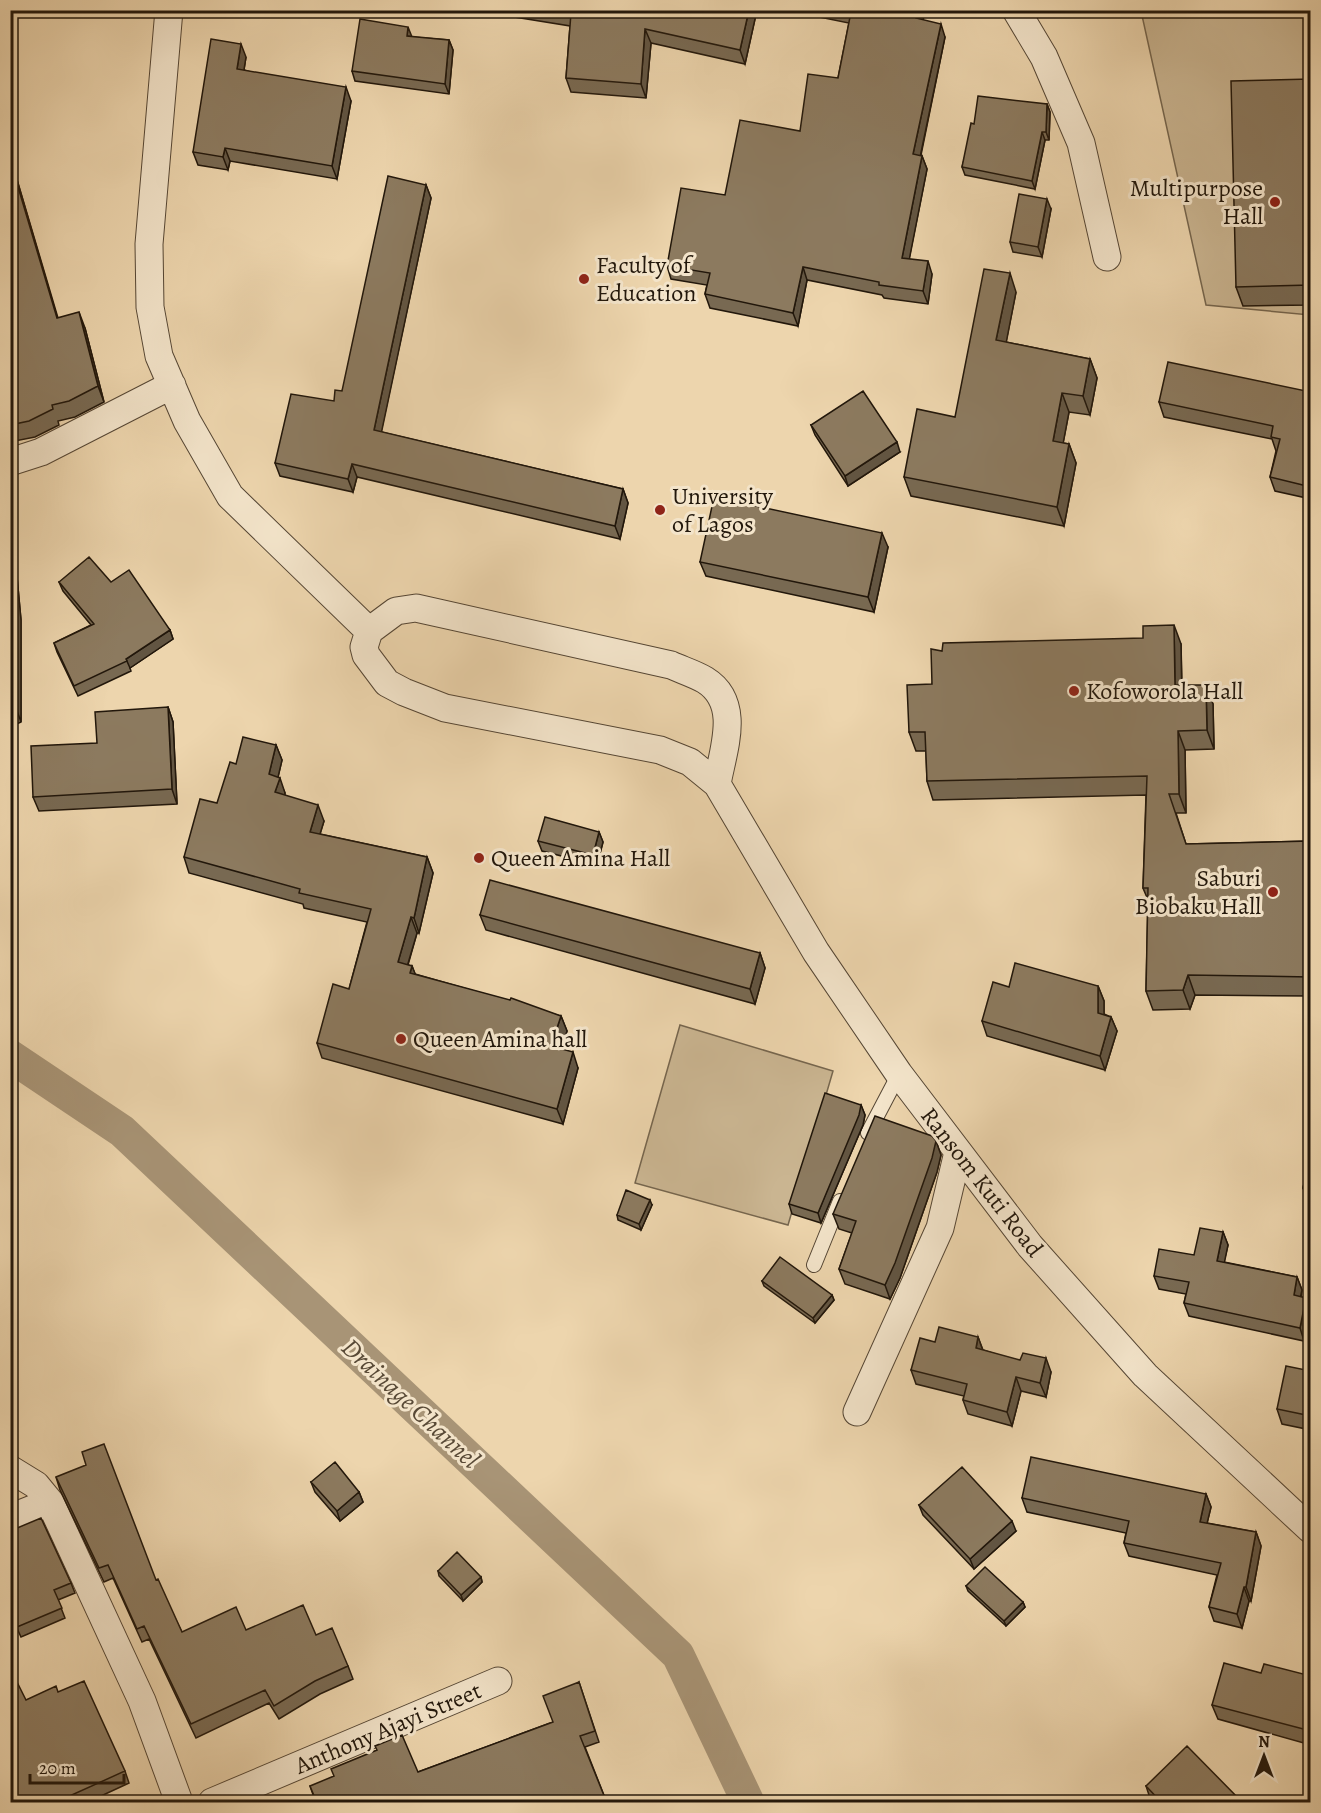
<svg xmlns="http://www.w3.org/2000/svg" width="1321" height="1813" font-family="Alegreya,serif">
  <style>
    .green { fill: #cab591; stroke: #76664e; stroke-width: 1.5 }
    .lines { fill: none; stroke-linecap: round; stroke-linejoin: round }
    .canal { stroke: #a89476; stroke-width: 33 }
    .lane-casing { stroke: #554634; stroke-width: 16 }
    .street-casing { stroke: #554634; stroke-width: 29 }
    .lane { stroke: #f3e4ca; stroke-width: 14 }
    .street { stroke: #f3e4ca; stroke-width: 27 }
    .wall { fill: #786952; stroke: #22170b; stroke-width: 1.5 }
    .shaded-wall { fill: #625542; stroke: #22170b; stroke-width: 1.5 }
    .building { fill: #8c7a5f; stroke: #22170b; stroke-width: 1.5 }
    .poi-dot { fill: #8f2418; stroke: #f3e4ca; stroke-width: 2 }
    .labels { text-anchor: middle; stroke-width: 6; stroke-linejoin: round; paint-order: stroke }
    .poi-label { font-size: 24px; fill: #22170b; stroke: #f3e4ca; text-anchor: start }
    .street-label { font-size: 24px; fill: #22170b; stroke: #f3e4ca }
    .water-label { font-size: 26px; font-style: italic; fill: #584936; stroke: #f3e4ca }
  </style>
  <rect width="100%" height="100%" fill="#edd5ad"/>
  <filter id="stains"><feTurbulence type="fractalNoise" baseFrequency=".00333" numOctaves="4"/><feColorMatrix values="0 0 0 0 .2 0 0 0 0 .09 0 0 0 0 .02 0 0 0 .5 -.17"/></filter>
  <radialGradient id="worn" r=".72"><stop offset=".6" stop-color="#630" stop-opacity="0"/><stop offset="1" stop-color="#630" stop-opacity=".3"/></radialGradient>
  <!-- green -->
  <path class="green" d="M1141,11H1310V315L1206,305Z
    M680,1025L833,1071L788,1225L635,1183Z"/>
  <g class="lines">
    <!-- canal -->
    <path class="canal" d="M10,1056L122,1131L678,1655L748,1802"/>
    <defs>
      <path id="lane" d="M868,1133L899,1074
        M814,1265L840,1201"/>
      <path id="street" d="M169,10L149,244L150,307L159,356L187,421L230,496L369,631
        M1016,10L1044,57L1081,143L1107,257
        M10,462L41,452L172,385
        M717,784C723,750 742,703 705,680C695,674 682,670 671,665L416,608L396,611L369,631L364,647L366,655L387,683L404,692L445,708L660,750L690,762L717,784L816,952L899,1074L1030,1246L1145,1375L1310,1529
        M857,1412L940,1228L958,1152
        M10,1469L36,1485L50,1502L142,1701L179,1802
        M10,1518L50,1502
        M212,1802L498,1681"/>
    </defs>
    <!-- lane casing -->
    <use href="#lane" class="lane-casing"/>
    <!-- street casing -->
    <use href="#street" class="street-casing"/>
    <!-- lane -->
    <use href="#lane" class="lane"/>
    <!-- street -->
    <use href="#street" class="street"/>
  </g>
  <!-- wall -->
  <path class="wall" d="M471,10H757L745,64L651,43L646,98L571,92L566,78L570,26Z
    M785,10H925L923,20L945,37L921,155L922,156L927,169L909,259L932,274L928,304L884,298L882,295L807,280L798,326L710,308L705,294L707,285L671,279L667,266L725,195L800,131L838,78L849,23Z
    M412,37L449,40L453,50L449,94L355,81L352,71Z
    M246,57L244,70L351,101L337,179L230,161L228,170L198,165L193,152Z
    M1311,79V305L1243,306L1236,287Z
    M1047,104L1050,112L1049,140H1045L1035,189L965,175L962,167L974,124Z
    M10,156L58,318L85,328L104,402L75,417L58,421L59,425L35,437L15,441L10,428Z
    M426,185L431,198L381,432L623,489L628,503L620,539L357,477L353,492L280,476L275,463L334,401L342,391Z
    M1051,209L1042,257L1013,252L1010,242Z
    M1016,292L1006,342L1090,359L1097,378L1090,415L1069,412L1063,443L1069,444L1076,463L1064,526L911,496L904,477L955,417Z
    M1311,392V499L1275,491L1270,477L1276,451L1272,439L1164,417L1159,402Z
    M811,425L900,452L848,486L815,435Z
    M888,547L874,612L706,576L700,562Z
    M11,552L16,566L21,620V722L10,727Z
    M59,582H111L170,630L173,639L130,668L131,671L78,696L57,652L54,643L91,625L63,591Z
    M1181,644L1182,685L1213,704L1214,749L1185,750L1186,813H1176L1186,844L1311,841V996L1195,995L1190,1009L1153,1010L1146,991L1148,900L1143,888L1146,795L933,800L927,781L926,751H916L909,732L932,684L942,651Z
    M168,707L173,722L177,804L39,811L33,797L97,743Z
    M276,745L282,760L278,777L285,793V795L324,821L320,834L427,857L433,873L419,933H417L408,965L412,966L415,974L561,1016L567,1031L561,1049L578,1068L563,1124L322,1058L317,1043L349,989L367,922L304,908L303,904L189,873L184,857L217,803L236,764Z
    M599,832L603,842L597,865L542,851L538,841Z
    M480,915L760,953L765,968L755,1004L486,930Z
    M1098,986L1104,1001V1014L1111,1017L1117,1031L1105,1070L987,1036L982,1021L1009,987Z
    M861,1105L865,1115L863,1125L821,1223L792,1214L789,1204Z
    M936,1141L941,1155L937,1172L900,1278L890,1299L845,1284L839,1269L852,1233L839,1229L833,1214Z
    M1311,1151V1203H1308L1303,1188Z
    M652,1205L641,1230L618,1220L617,1215Z
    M1223,1232L1228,1245L1224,1262L1297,1277L1302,1290L1301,1297L1306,1298L1311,1310L1304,1341L1189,1316L1184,1303L1186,1294L1159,1289L1154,1276L1194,1255Z
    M762,1281L832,1295L834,1300L815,1323L764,1286Z
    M978,1337L983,1350L1051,1372L1046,1397L1021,1391L1012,1426L968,1414L963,1400L964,1396L916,1384L911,1370L935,1342Z
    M1311,1371V1430L1282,1424L1277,1409Z
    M56,1477L156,1580L182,1632L246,1630L316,1635L348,1666L353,1679L320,1694L279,1719L269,1703L196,1738L149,1639L142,1642L113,1578L104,1582L60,1490Z
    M311,1482L359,1492L363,1502L340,1521L315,1492Z
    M1206,1494L1211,1507L1207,1523L1256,1532L1261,1546L1251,1601H1249L1242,1628L1214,1621L1209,1607L1217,1575L1129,1556L1124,1543L1126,1533L1027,1512L1022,1498Z
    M919,1505L1016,1531L974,1569L923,1515Z
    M10,1531L71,1583L75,1593L58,1600L65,1618L21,1637L10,1613Z
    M438,1571L481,1577L482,1582L463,1601L439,1576Z
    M966,1586L1023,1602L1025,1607L1006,1626L968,1591Z
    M1261,1673L1311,1676V1745L1218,1719L1212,1705Z
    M579,1682L599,1742L585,1747L607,1803H316L310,1786L418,1772L553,1722Z
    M58,1692L125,1771L129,1783L86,1803H10L26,1700Z
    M1146,1786L1243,1803H1153L1151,1801Z"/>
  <!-- shaded-wall -->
  <path class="shaded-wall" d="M749,10H757L745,64L740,50Z
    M918,10H925L921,32L916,18Z
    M941,24L945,37L918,167L913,154Z
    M408,27L412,37L407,36Z
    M645,29L651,43L646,98L641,84Z
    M449,40L453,50L449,94L445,84Z
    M241,44L246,57L242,82L237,69Z
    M346,87L351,101L337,179L332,166Z
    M1047,104L1050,112L1049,140L1046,132Z
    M1042,132L1045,140L1035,189L1032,181Z
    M225,148L230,161L228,170L223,157Z
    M10,156L62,334L57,318L10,160Z
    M922,156L927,169L907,271L902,258Z
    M426,185L431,198L379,444L374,430Z
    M1047,199L1051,209L1042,257L1038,247Z
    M928,261L932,274L928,304L923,291Z
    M803,267L807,280L798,326L793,313Z
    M1010,273L1016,292L1003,359L996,340Z
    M79,312L85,328L104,402L98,386Z
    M1090,359L1097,378L1090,415L1083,396Z
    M1062,393L1069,412L1060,460L1053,441Z
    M897,442L900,452L848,486L845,476Z
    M1069,444L1076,463L1064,526L1057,507Z
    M352,464L357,477L353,492L348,479Z
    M623,489L628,503L620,539L615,526Z
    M882,533L888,547L874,612L868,597Z
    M11,552L16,566L21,620V722L16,708Z
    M1174,625L1181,644L1182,704L1175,685Z
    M170,630L173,639L130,668L126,659Z
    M1206,685L1213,704L1214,749L1207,730Z
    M168,707L173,722L177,804L172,789Z
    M1178,731L1185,750L1186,813L1179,794Z
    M276,745L282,760L275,790L269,774Z
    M280,778L285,793L280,808L275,792Z
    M318,805L324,821L316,847L310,832Z
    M599,832L603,842L597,865L593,855Z
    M427,857L433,873L419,933L414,918Z
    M411,917L417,933L404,977L398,962Z
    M760,953L765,968L755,1004L750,989Z
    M412,966L418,981L410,973Z
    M1188,975L1195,995L1190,1009L1183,990Z
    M1098,986L1104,1001V1028L1098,1013Z
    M561,1016L567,1031L557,1062L551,1046Z
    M1111,1017L1117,1031L1105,1070L1100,1056Z
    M573,1052L578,1068L563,1124L557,1109Z
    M861,1105L865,1115L863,1125L821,1223L818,1213Z
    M936,1141L941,1155L937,1172L900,1278L890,1299L885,1285Z
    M650,1200L652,1205L641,1230L639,1224Z
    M1223,1232L1228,1245L1222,1274L1217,1261Z
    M1297,1277L1302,1290L1298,1308L1294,1295Z
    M832,1295L834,1300L815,1323L813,1318Z
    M1306,1298L1311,1311L1304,1341L1300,1328Z
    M978,1337L983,1351L976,1348Z
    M1046,1358L1051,1372L1046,1397L1040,1383Z
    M1016,1377L1021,1391L1012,1426L1007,1412Z
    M359,1492L363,1502L340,1521L337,1511Z
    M1206,1494L1211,1507L1204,1536L1200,1522Z
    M1012,1521L1016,1531L974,1569L970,1559Z
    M1256,1532L1261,1546L1251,1601L1246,1587Z
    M481,1577L482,1582L463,1601L461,1595Z
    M1244,1587L1249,1601L1242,1628L1237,1614Z
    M1023,1602L1025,1607L1006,1626L1004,1621Z"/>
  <!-- building -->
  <path class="building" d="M555,10H749L740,50L645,29L641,84L566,78L571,13Z
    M845,10H918L916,18L941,24L913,154L922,156L902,258L928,261L923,291L879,285V282L803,267L793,313L705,294L710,273L667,266L681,188L725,195L740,120L800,131L808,74L838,78L851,12Z
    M360,19L408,27L407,36L449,40L445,84L352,71Z
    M211,39L241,44L237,69L346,87L332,166L225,148L223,157L193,152Z
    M1311,79V285L1236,287L1231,81Z
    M978,96L1047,104L1046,132H1042L1032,181L962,167L971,123L974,124Z
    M10,160L57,318L79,312L98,386L69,401L52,405L53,409L29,421L10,425Z
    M388,176L426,185L374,430L623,489L615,526L352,464L348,479L275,463L291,394L334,401L335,390L342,391Z
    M1019,194L1047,199L1038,247L1010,242Z
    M984,269L1010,273L996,340L1090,359L1083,396L1062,393L1053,441L1069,444L1057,507L904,477L917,409L955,417Z
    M1168,362L1311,392V487L1270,477L1280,439L1271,437L1273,426L1159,402Z
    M863,391L897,442L845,476L811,425Z
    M714,497L882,533L868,597L700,562Z
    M11,552L16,606V708L10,711Z
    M89,557L111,582L129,570L170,630L126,659L127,661L74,686L54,643L94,624L59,582Z
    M1174,625L1175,685H1206L1207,730L1178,731L1179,794H1169L1186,844L1311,841V977L1188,975L1183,990L1146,991L1148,888H1143L1147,776L927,781L925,732H909L907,685L932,684L931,649L942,651L943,643L1143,638V626Z
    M168,707L172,789L33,797L31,746L97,743L95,712Z
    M243,737L276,745L269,774L280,778L275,792L318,805L310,832L427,857L414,918L411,917L398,962L412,966L410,973L510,1000L511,998L561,1016L551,1046L573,1052L557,1109L317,1043L333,984L349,989L371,909L299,893L300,889L184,857L200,799L217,803L230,762L236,764Z
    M545,817L599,832L593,855L538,841Z
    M490,880L760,953L750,989L480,915Z
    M1015,963L1098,986V1013L1111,1017L1100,1056L982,1021L993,982L1009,987Z
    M825,1093L861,1105L859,1115L818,1213L789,1204Z
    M875,1116L932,1136L936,1141L932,1158L895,1263L885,1285L839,1269L856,1221L833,1214Z
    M1311,1151V1189L1303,1188Z
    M626,1190L650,1200L639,1224L617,1215Z
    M1200,1228L1223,1232L1217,1261L1297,1277L1294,1295L1306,1298L1300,1328L1184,1303L1189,1282L1154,1276L1159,1249L1194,1255Z
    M780,1257L832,1295L813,1318L762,1281Z
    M939,1327L978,1337L976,1348L1020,1360L1023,1353L1046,1358L1040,1383L1016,1377L1007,1412L963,1400L967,1384L911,1370L920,1338L935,1342Z
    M1286,1366L1311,1371V1416L1277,1409Z
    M104,1444L156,1580L158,1579L182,1632L236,1607L246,1630L303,1605L316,1635L332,1628L348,1666L315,1681L274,1706L265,1690L191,1724L144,1626L137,1629L108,1565L99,1568L56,1477L86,1465L82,1452Z
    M1031,1457L1206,1494L1200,1522L1256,1532L1246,1587H1244L1237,1614L1209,1607L1221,1563L1124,1543L1129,1521L1022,1498Z
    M335,1462L359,1492L337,1511L311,1482Z
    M962,1467L1012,1521L970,1559L919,1505Z
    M41,1518L71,1583L54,1590L62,1608L17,1627L10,1611V1531Z
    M457,1552L481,1577L461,1595L438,1571Z
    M985,1567L1023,1602L1004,1621L966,1586Z
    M1224,1663L1261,1673L1264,1664L1311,1676V1731L1212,1705Z
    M10,1668L26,1700L56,1686L58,1692L84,1681L125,1771L54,1803H10Z
    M579,1682L595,1731L580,1736L607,1803H317L310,1786L334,1776L331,1769L377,1750L375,1746L402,1735L418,1772L553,1722L543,1696Z
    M1187,1746L1243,1803H1162L1146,1786Z"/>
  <!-- markers -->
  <g class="poi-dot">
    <circle cx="1275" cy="202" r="6"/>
    <circle cx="584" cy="279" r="6"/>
    <circle cx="660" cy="510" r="6"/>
    <circle cx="1074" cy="691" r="6"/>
    <circle cx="479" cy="858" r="6"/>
    <circle cx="1273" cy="892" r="6"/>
    <circle cx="401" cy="1039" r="6"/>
  </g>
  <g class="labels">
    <!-- poi labels -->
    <g class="poi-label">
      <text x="1263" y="196" text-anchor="end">Multipurpose<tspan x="1263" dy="28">Hall</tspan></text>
      <text x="596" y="273">Faculty of<tspan x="596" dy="28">Education</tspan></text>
      <text x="672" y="504">University<tspan x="672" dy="28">of Lagos</tspan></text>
      <text x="1086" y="699">Kofoworola Hall</text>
      <text x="491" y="866">Queen Amina Hall</text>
      <text x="1261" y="886" text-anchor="end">Saburi<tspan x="1261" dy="28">Biobaku Hall</tspan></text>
      <text x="413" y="1047">Queen Amina hall</text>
    </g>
    <!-- street labels -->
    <g class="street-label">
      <text transform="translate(982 1182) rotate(52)" y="8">Ransom Kuti Road</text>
      <text transform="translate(388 1728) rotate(-23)" y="8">Anthony Ajayi Street</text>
    </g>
    <!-- water labels -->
    <g class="water-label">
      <text transform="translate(411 1403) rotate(43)" y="9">Drainage Channel</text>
    </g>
  </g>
  <!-- margin -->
  <rect width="1321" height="1813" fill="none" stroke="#edd5ad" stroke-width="36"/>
  <rect x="12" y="12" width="1297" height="1789" fill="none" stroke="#22170b" stroke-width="3"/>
  <rect x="18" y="18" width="1285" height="1777" fill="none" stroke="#22170b" stroke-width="1.5"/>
  <!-- north arrow -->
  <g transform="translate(1264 1756)" stroke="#f3e4ca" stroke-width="4.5" paint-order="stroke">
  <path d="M0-4.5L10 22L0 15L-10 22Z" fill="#22170b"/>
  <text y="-9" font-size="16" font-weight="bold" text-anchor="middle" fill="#22170b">N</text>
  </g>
  <!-- scale -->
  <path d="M30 1774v9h94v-9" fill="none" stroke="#22170b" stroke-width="3"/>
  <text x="39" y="1774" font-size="18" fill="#22170b" stroke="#f3e4ca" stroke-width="4.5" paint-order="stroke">20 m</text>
  <rect width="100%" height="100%" filter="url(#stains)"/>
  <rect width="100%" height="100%" fill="url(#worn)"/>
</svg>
